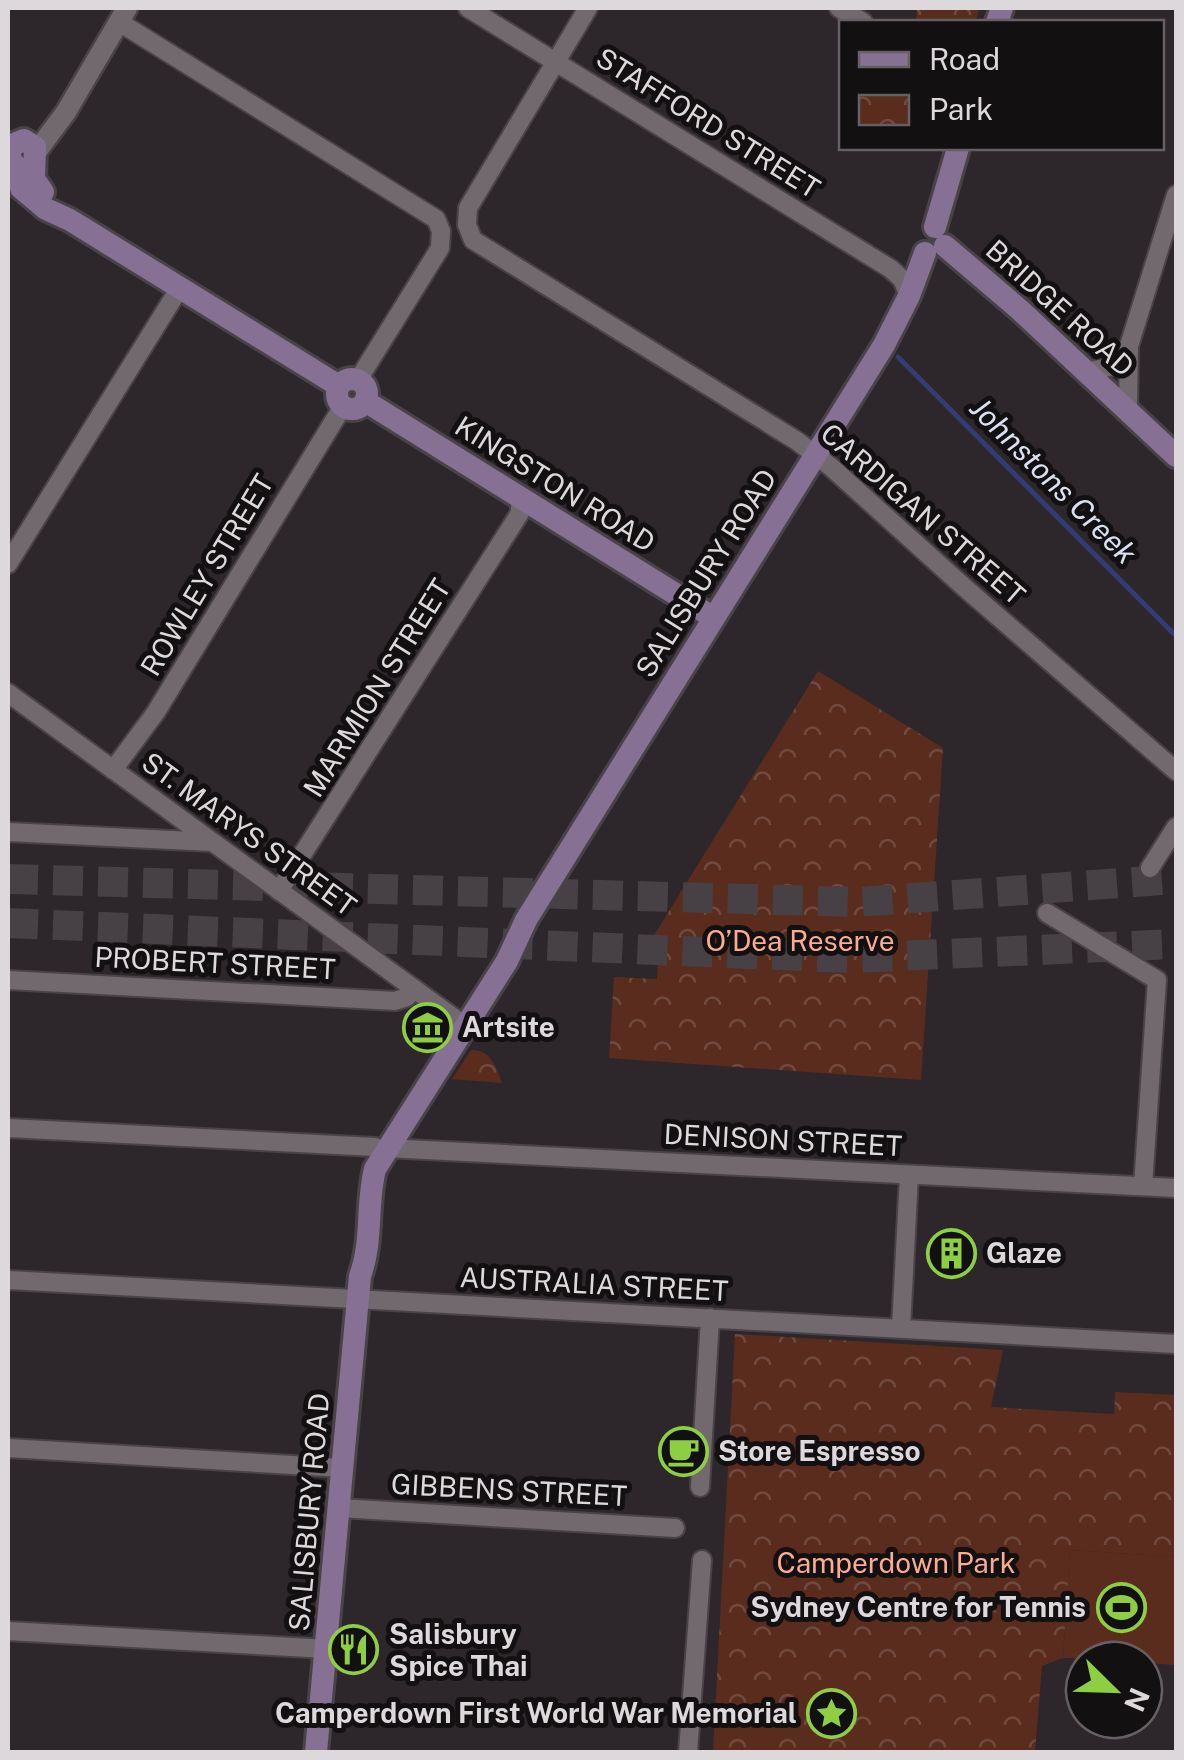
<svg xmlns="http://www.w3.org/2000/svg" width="1184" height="1760" font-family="'Public Sans',sans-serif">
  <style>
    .green { fill: #592c1e }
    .park { fill: url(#park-crowns) }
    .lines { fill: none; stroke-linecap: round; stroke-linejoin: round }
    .stream { stroke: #343c74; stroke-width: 5 }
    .motorway-tunnel { stroke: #474146; stroke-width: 30; stroke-dasharray: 30 15; stroke-linecap: butt }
    .minor-casing { stroke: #494347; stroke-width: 22 }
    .tertiary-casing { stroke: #494347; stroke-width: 25 }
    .secondary-casing { stroke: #494347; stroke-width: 28 }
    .minor { stroke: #72696f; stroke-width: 18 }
    .tertiary { stroke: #72696f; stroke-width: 20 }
    .secondary { stroke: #867094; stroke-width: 22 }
    .labels { text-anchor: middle; stroke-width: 10; stroke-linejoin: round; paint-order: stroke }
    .street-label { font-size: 28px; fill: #ddd8dc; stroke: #131012 }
    .park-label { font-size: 28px; fill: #faab92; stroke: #131012 }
    .poi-label { font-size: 28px; font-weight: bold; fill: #ddd8dc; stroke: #131012; text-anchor: start }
    .water-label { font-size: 30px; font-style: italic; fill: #dadff1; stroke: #131012 }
  </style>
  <defs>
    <pattern id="park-crowns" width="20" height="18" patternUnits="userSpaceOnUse" patternTransform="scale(2.5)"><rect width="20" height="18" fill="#592c1e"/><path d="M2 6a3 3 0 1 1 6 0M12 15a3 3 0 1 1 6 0" fill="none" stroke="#704a3e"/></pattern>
  </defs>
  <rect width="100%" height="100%" fill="#2d262b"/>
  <!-- green -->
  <path class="green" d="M1070,1550L1176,1557V1665L1144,1663V1660L1063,1658Z"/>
  <!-- park -->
  <path class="park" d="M917,8H980L975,22H916Z
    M818,671L943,748L921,1080L609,1058L614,977L657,979L658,962L638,961Z
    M471,1050C491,1049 496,1067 502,1083L452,1079Z
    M735,1334L1003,1350L991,1407L1114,1414L1115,1392L1176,1395V1557L1070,1550L1063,1658L1042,1666L1035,1752H713Z"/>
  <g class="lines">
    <!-- stream -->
    <path class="stream" d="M898,357L1176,636"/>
    <!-- motorway-tunnel -->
    <path class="motorway-tunnel" d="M8,879L857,902L1176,879
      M8,923L850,958L1176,944"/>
    <defs>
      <path id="minor" d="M468,8L891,269L902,279L909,296
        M588,8L468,208L467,225L473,240L797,441L831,467L964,587L1176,771
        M839,8L863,22
        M119,22L436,219L441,231L440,248L358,380
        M1086,372L1109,367L1129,346
        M1128,410L1129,346L1176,195
        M8,564L179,289
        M8,693L457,1020
        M113,770L156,712L343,406
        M8,832L212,842
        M1150,868L1176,827
        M279,891L520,513V499
        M1047,913L1157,980L1143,1186
        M8,980L395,1001L407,997L415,989
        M8,1128L375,1147
        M386,1148L1176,1188
        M8,1280L1176,1344
        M901,1328L909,1175
        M8,1448L343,1468
        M700,1487L710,1318
        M340,1508L675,1528
        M8,1631L327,1649
        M688,1752L702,1560"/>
      <path id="tertiary" d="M37,151L66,112L127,8"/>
      <path id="secondary" d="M997,22L1002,8
        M12,145L9,159L18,168L21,188L46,209L70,220L339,386
        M12,145L24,140L35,147L34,179L43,192
        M935,227L958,148
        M945,246L1020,310L1176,456
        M337 394a15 15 0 1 1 30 0a15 15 0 1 1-30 0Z
        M365,401L714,618
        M316,1752L360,1276C373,1241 366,1205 375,1169L507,961L526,920L884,345L909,296L925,253"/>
    </defs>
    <!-- minor casing -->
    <use href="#minor" class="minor-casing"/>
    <!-- tertiary casing -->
    <use href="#tertiary" class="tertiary-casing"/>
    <!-- secondary casing -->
    <use href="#secondary" class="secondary-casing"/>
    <!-- minor -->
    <use href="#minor" class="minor"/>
    <!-- tertiary -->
    <use href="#tertiary" class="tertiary"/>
    <!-- secondary -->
    <use href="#secondary" class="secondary"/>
  </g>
  <!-- icons -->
  <defs>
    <symbol id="museum-ring" viewBox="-11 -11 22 22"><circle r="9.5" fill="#131012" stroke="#8ece43" stroke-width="1.5"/><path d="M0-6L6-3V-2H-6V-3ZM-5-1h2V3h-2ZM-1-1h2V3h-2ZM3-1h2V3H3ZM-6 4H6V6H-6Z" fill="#8ece43"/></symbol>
    <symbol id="building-ring" viewBox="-11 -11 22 22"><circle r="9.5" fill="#131012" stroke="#8ece43" stroke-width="1.5"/><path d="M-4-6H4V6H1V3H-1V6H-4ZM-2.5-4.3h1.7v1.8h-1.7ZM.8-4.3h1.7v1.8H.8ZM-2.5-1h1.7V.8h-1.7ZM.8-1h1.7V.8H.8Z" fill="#8ece43"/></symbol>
    <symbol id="cafe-ring" viewBox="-11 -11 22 22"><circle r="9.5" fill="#131012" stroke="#8ece43" stroke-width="1.5"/><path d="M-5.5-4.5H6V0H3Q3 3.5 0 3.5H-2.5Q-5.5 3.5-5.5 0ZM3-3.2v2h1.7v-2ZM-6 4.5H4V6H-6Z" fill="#8ece43"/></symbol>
    <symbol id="stadium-ring" viewBox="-11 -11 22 22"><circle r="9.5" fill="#131012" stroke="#8ece43" stroke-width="1.5"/><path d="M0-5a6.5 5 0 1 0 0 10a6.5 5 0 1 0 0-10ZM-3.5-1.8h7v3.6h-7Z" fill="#8ece43"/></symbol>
    <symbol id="restaurant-ring" viewBox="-11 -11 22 22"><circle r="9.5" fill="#131012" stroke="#8ece43" stroke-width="1.5"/><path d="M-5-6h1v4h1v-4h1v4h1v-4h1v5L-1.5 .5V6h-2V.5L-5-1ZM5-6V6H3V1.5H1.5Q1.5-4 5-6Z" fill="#8ece43"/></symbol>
    <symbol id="sight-ring" viewBox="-11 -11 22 22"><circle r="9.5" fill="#131012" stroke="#8ece43" stroke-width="1.5"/><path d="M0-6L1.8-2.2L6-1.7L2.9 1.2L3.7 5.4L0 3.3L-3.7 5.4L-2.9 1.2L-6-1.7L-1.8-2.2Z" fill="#8ece43"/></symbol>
  </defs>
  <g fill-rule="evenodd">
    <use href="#museum-ring" x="400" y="1000" width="55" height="55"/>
    <use href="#building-ring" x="924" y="1226" width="55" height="55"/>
    <use href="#cafe-ring" x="656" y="1424" width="55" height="55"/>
    <use href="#stadium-ring" x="1094" y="1580" width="55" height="55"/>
    <use href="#restaurant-ring" x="326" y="1622" width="55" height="55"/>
    <use href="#sight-ring" x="804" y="1686" width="55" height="55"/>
  </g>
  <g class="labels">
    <!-- street labels -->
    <g class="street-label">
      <text transform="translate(708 123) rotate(32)" y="10">STAFFORD STREET</text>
      <text transform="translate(1060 308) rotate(42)" y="10">BRIDGE ROAD</text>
      <text transform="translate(555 484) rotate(32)" y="10">KINGSTON ROAD</text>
      <text transform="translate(923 514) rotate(41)" y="10">CARDIGAN STREET</text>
      <text transform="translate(706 573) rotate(-58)" y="10">SALISBURY ROAD</text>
      <text transform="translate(207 575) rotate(-59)" y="10">ROWLEY STREET</text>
      <text transform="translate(377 688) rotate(-58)" y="10">MARMION STREET</text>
      <text transform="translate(249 834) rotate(36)" y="10">ST. MARYS STREET</text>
      <text transform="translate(215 963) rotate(3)" y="10">PROBERT STREET</text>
      <text transform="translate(783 1140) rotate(3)" y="10">DENISON STREET</text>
      <text transform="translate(594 1284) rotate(3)" y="10">AUSTRALIA STREET</text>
      <text transform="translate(509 1490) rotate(3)" y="10">GIBBENS STREET</text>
      <text transform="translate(309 1512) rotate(-85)" y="10">SALISBURY ROAD</text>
    </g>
    <!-- park labels -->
    <g class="park-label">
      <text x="800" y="951">O’Dea Reserve</text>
      <text x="896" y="1573">Camperdown Park</text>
    </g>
    <!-- poi labels -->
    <g class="poi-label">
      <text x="462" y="1037">Artsite</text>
      <text x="986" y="1263">Glaze</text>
      <text x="718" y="1461">Store Espresso</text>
      <text x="1086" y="1617" text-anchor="end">Sydney Centre for Tennis</text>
      <text x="389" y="1644">Salisbury<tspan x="389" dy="32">Spice Thai</tspan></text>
      <text x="797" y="1723" text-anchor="end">Camperdown First World War Memorial</text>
    </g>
    <!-- water labels -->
    <g class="water-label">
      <text transform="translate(1053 481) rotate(45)" y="10">Johnstons Creek</text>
    </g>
  </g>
  <!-- border -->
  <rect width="1184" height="1760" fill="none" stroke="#ddd8dc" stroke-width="20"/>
  <!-- legend -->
  <rect x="839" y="20" width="325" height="130" fill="#131012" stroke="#646063" stroke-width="2.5"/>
  <rect x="859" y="52" width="50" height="15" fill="#867094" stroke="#646063" stroke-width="2.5"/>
  <text x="929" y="70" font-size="30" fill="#ddd8dc">Road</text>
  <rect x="859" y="95" width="50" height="30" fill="url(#park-crowns)" stroke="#646063" stroke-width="2.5"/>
  <text x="929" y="120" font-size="30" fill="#ddd8dc">Park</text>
  <!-- north arrow -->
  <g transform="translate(1114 1690) rotate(113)"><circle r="48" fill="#131012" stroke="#646063" stroke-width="2.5"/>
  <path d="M0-8L18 38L0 25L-18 38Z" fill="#8ece43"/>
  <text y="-15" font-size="28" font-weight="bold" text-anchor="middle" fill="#ddd8dc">N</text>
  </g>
</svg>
